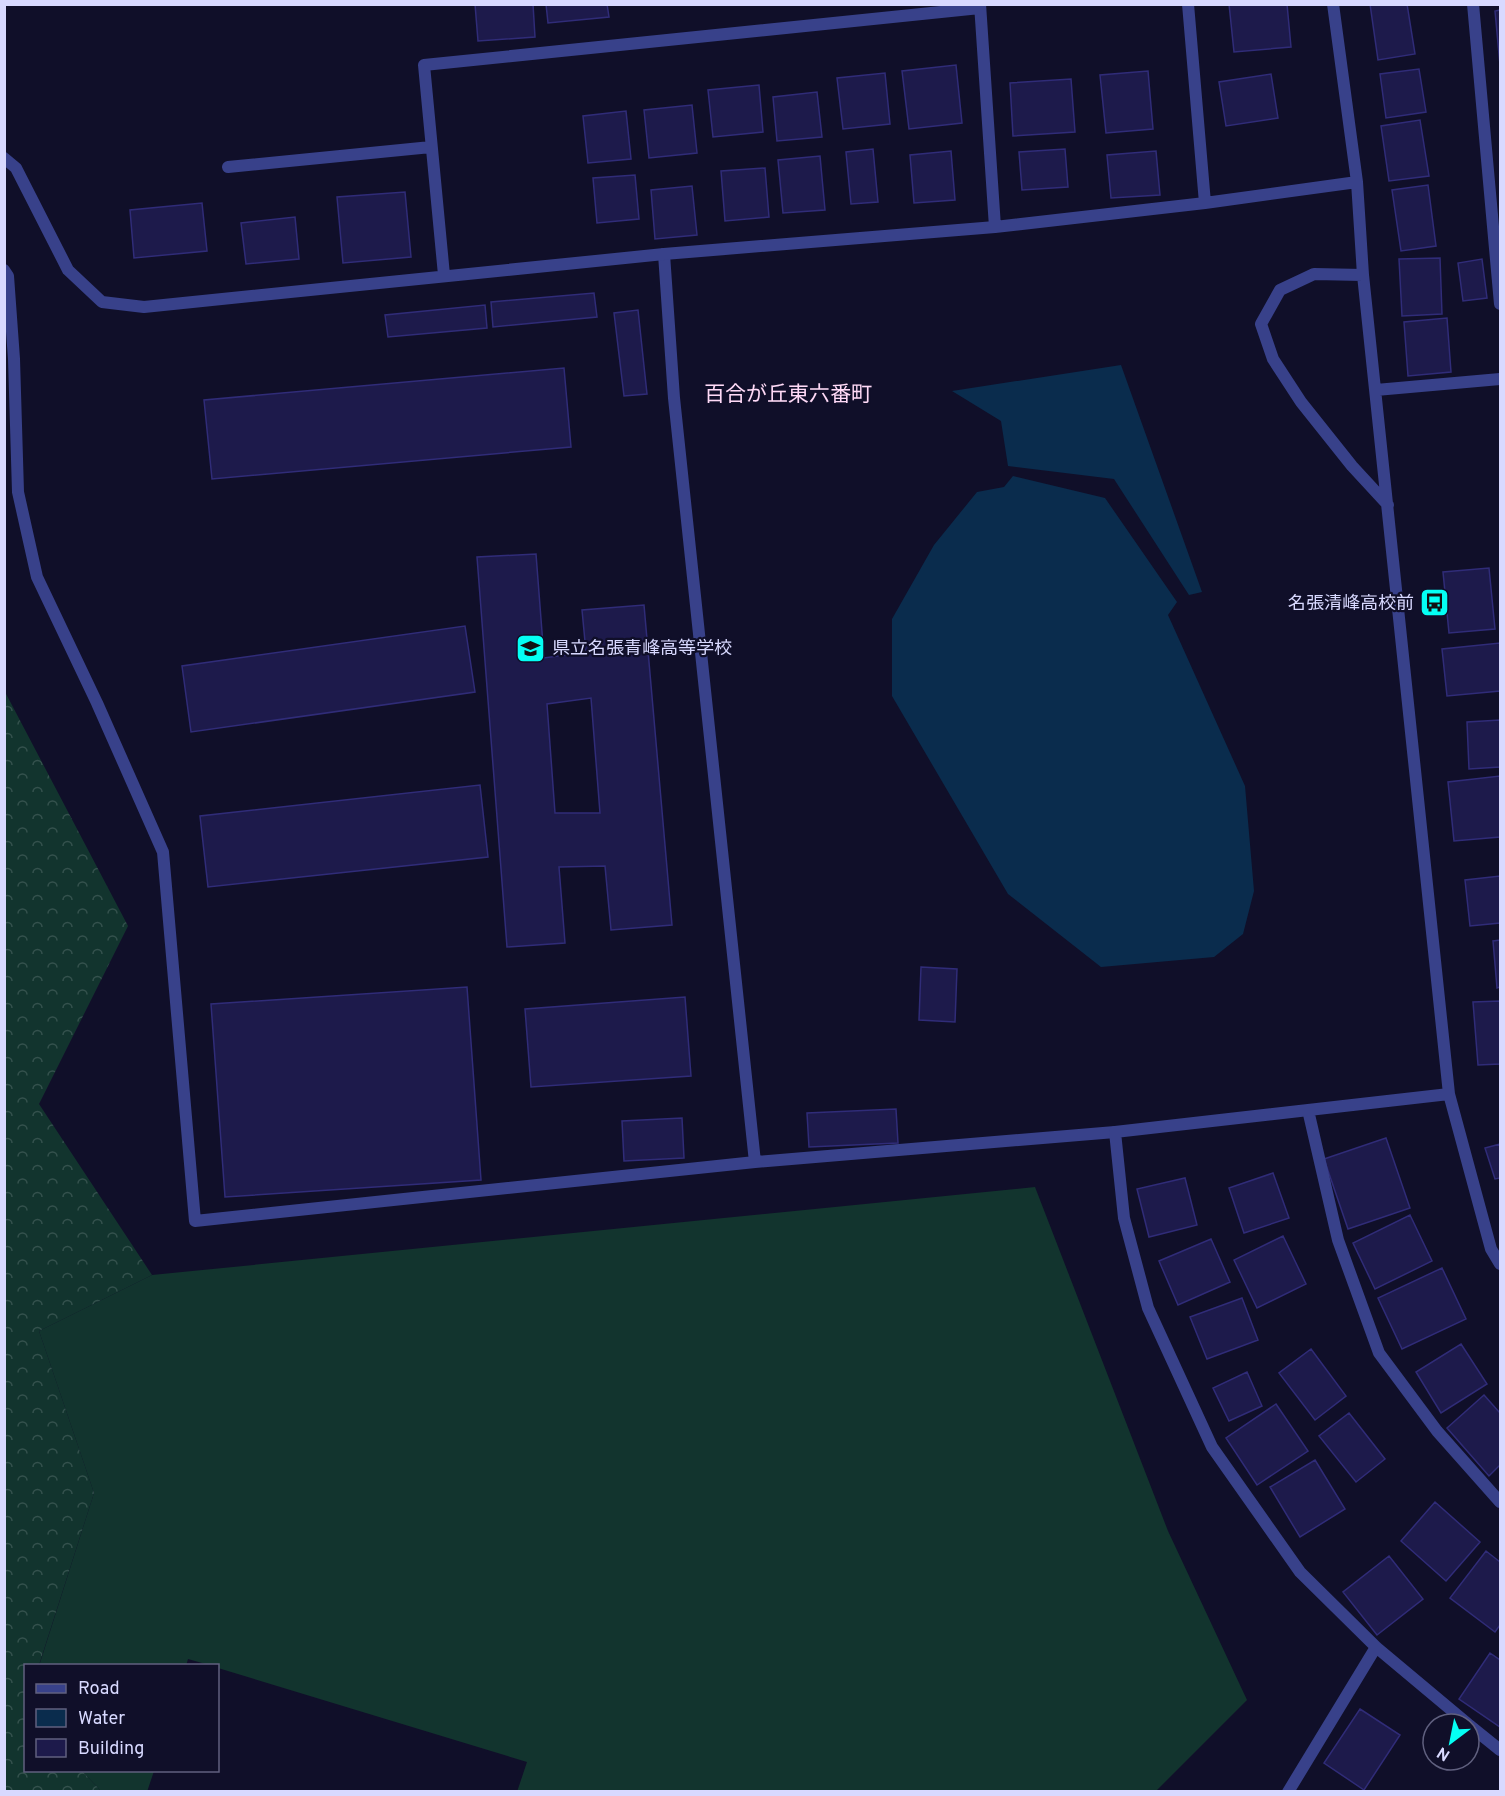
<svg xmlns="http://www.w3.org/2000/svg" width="1505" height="1796" font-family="Overpass,'Noto Sans JP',sans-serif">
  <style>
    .grass { fill: #12342e }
    .forest { fill: url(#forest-crowns) }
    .water { fill: #0a2c4d }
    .building { fill: #1d1a4b; stroke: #302c78; stroke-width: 1.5; fill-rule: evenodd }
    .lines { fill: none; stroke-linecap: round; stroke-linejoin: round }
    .service { stroke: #38418a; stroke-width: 12 }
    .minor { stroke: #38418a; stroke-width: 12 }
    .labels { text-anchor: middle; stroke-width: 4.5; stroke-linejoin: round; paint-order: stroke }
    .poi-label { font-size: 18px; fill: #d8d9ff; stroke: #100f29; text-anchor: end }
    .quarter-label { font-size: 21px; fill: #ffdaf7; stroke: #100f29 }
  </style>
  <defs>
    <pattern id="forest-crowns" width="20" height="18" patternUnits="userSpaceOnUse" patternTransform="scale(1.5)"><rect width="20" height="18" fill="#12342e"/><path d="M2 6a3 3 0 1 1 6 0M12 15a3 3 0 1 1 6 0" fill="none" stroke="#34514d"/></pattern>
  </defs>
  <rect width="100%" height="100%" fill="#100f29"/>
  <!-- grass -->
  <path class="grass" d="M1035,1187L1168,1531L1247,1700L1156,1791L517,1792L527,1762L218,1668V1666L209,1665L188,1659L186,1666H39L94,1493L39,1331L152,1275Z
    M82,1771H154L147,1792L101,1791Z"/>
  <!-- forest -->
  <path class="forest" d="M4,690L128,926L39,1104L152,1275L39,1331L94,1493L39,1665L26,1666V1770L82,1771L101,1791H5Z"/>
  <!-- water -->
  <path class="water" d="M1121,365L1202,592L1189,595L1114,479L1008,466L1001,421L952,391Z
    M1013,476L1105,498L1177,602L1168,615L1245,786L1254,891L1243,934L1214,957L1101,967L1008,894L892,696V619L934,545L977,492L1004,487Z"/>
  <!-- building -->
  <path class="building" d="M475,4H533L535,37L478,41Z
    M546,4H607L609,17L548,23Z
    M1229,4H1287L1291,47L1234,52Z
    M1370,4H1407L1415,54L1378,60Z
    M1500,10V65L1495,11Z
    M956,65L962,123L909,129L902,71Z
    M1419,69L1426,112L1386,118L1380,74Z
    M1148,71L1153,129L1106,133L1100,75Z
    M885,73L890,124L843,129L837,78Z
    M1271,74L1278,118L1226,126L1219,82Z
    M1071,79L1075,132L1013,136L1010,83Z
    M759,85L763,132L713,137L708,90Z
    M817,92L822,137L777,141L773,97Z
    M692,105L697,153L649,158L644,110Z
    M626,111L631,159L588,163L583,116Z
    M1420,120L1429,176L1389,181L1381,126Z
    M873,149L878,202L851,204L846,152Z
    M1065,149L1068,187L1022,190L1019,152Z
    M951,151L955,200L914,203L910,155Z
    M1156,151L1160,195L1111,198L1107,155Z
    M820,156L825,210L783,213L778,160Z
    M765,168L769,217L725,221L721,171Z
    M635,175L639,219L597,223L593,178Z
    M1428,185L1436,246L1401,251L1392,190Z
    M692,186L697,235L655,239L651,190Z
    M405,192L411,257L343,263L337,197Z
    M202,203L207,251L134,258L130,210Z
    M295,217L299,259L246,264L241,223Z
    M1440,258L1442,314L1402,316L1399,259Z
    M1482,259L1487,298L1463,301L1458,263Z
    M594,293L597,317L493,327L491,302Z
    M485,305L487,328L388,337L385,315Z
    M638,310L647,394L624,396L614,313Z
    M1447,318L1451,372L1408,376L1404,322Z
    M564,368L571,447L212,479L204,400Z
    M536,554L544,658L586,652L582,610L644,605L672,925L611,930L605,866L559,867L565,943L507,947L477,557ZM591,698L600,813H555L547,704Z
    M1489,568L1495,629L1449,633L1443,572Z
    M465,626L475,692L191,732L182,666Z
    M1500,643V691L1447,696L1442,649Z
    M1500,720V767L1469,769L1467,722Z
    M1500,776V837L1454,841L1448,782Z
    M480,785L488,857L208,887L200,816Z
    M1500,876V923L1470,926L1465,880Z
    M1500,940V987L1497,988L1493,941Z
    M921,967L957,969L955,1022L919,1020Z
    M467,987L481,1180L225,1197L211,1004Z
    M685,997L691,1076L531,1087L525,1009Z
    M1500,1001V1064L1478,1065L1473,1002Z
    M896,1109L898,1143L809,1147L807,1113Z
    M682,1118L684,1158L624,1161L622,1121Z
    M1386,1138L1410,1208L1348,1229L1324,1159Z
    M1500,1144V1178L1495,1179L1485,1148Z
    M1273,1173L1289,1218L1244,1233L1229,1188Z
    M1185,1178L1197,1225L1149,1237L1137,1189Z
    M1410,1215L1432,1261L1375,1289L1353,1243Z
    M1283,1236L1306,1284L1257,1308L1234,1260Z
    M1211,1239L1230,1282L1178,1305L1159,1261Z
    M1442,1268L1466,1319L1402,1349L1378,1298Z
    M1242,1298L1258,1340L1207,1359L1190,1317Z
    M1461,1344L1487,1384L1441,1413L1416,1372Z
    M1311,1349L1346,1396L1315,1420L1279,1373Z
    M1247,1372L1262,1406L1229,1421L1213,1388Z
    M1484,1395L1500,1413V1465L1489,1476L1447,1428Z
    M1276,1404L1308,1451L1257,1485L1226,1438Z
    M1349,1413L1385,1459L1356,1482L1319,1436Z
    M1315,1460L1345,1509L1300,1537L1270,1487Z
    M1435,1502L1480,1542L1446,1581L1401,1541Z
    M1486,1551L1500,1562V1625L1495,1632L1450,1598Z
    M1389,1556L1423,1599L1377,1635L1343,1592Z
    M1490,1653L1500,1660V1727L1459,1699Z
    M1360,1709L1400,1735L1364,1790L1324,1763Z"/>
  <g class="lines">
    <!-- service -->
    <path class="service" d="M664,254L674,398L755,1162
      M4,270L8,276L14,359L18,492L37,577L97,703L163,852L195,1221L755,1162L1115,1132"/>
    <!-- minor -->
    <path class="minor" d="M980,4L995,227
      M1188,4L1205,203
      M1333,4L1357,182L1363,275L1449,1094L1491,1249L1500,1264
      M1473,4L1500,304
      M4,158L16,168L68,270L102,302L144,307L664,254L995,227L1205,203L1357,182
      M228,167L431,147
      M444,275L424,65L980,8
      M1363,275L1314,274L1280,290L1261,324L1273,359L1301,402L1352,466L1388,505
      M1376,390L1500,379
      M1449,1094L1115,1132L1124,1218L1148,1308L1212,1447L1300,1572L1376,1647L1468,1724
      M1308,1110L1338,1240L1379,1353L1437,1431L1500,1502
      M1469,1725L1500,1750
      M1288,1792L1376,1647"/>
  </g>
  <!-- icons -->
  <defs>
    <symbol id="bus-square" viewBox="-11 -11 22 22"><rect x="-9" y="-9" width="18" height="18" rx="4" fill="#04fff4" stroke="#100f29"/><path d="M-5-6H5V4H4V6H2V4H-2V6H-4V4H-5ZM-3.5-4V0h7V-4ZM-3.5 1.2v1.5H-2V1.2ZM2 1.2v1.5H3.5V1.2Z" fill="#111"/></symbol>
    <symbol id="school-square" viewBox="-11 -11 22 22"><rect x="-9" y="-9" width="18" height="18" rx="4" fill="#04fff4" stroke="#100f29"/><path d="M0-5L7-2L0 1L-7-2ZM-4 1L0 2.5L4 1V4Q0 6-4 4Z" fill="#111"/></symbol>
  </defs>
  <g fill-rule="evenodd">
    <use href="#bus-square" x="1418" y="586" width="33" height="33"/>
    <use href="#school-square" x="514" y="632" width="33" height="33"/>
  </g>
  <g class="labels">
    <!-- poi labels -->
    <g class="poi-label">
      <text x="1414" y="609">名張清峰高校前</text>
      <text x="552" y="654" text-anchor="start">県立名張青峰高等学校</text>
    </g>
    <!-- quarter labels -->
    <g class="quarter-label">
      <text x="788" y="401">百合が丘東六番町</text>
    </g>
  </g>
  <!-- border -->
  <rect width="1505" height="1796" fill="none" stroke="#d8d9ff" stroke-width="12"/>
  <!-- legend -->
  <rect x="24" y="1664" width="195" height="108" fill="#100f29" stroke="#60607f" stroke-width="1.5"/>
  <rect x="36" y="1684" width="30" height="9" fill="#38418a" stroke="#60607f" stroke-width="1.5"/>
  <text x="78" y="1694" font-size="18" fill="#d8d9ff">Road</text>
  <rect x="36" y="1709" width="30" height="18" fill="#0a2c4d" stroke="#60607f" stroke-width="1.5"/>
  <text x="78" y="1724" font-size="18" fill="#d8d9ff">Water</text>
  <rect x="36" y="1739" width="30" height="18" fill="#1d1a4b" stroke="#60607f" stroke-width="1.5"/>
  <text x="78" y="1754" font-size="18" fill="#d8d9ff">Building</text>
  <!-- north arrow -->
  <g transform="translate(1451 1742) rotate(212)"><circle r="28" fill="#100f29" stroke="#60607f" stroke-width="1.5"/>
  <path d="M0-4.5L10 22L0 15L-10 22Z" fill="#04fff4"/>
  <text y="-9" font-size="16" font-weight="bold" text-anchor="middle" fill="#d8d9ff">N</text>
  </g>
</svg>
